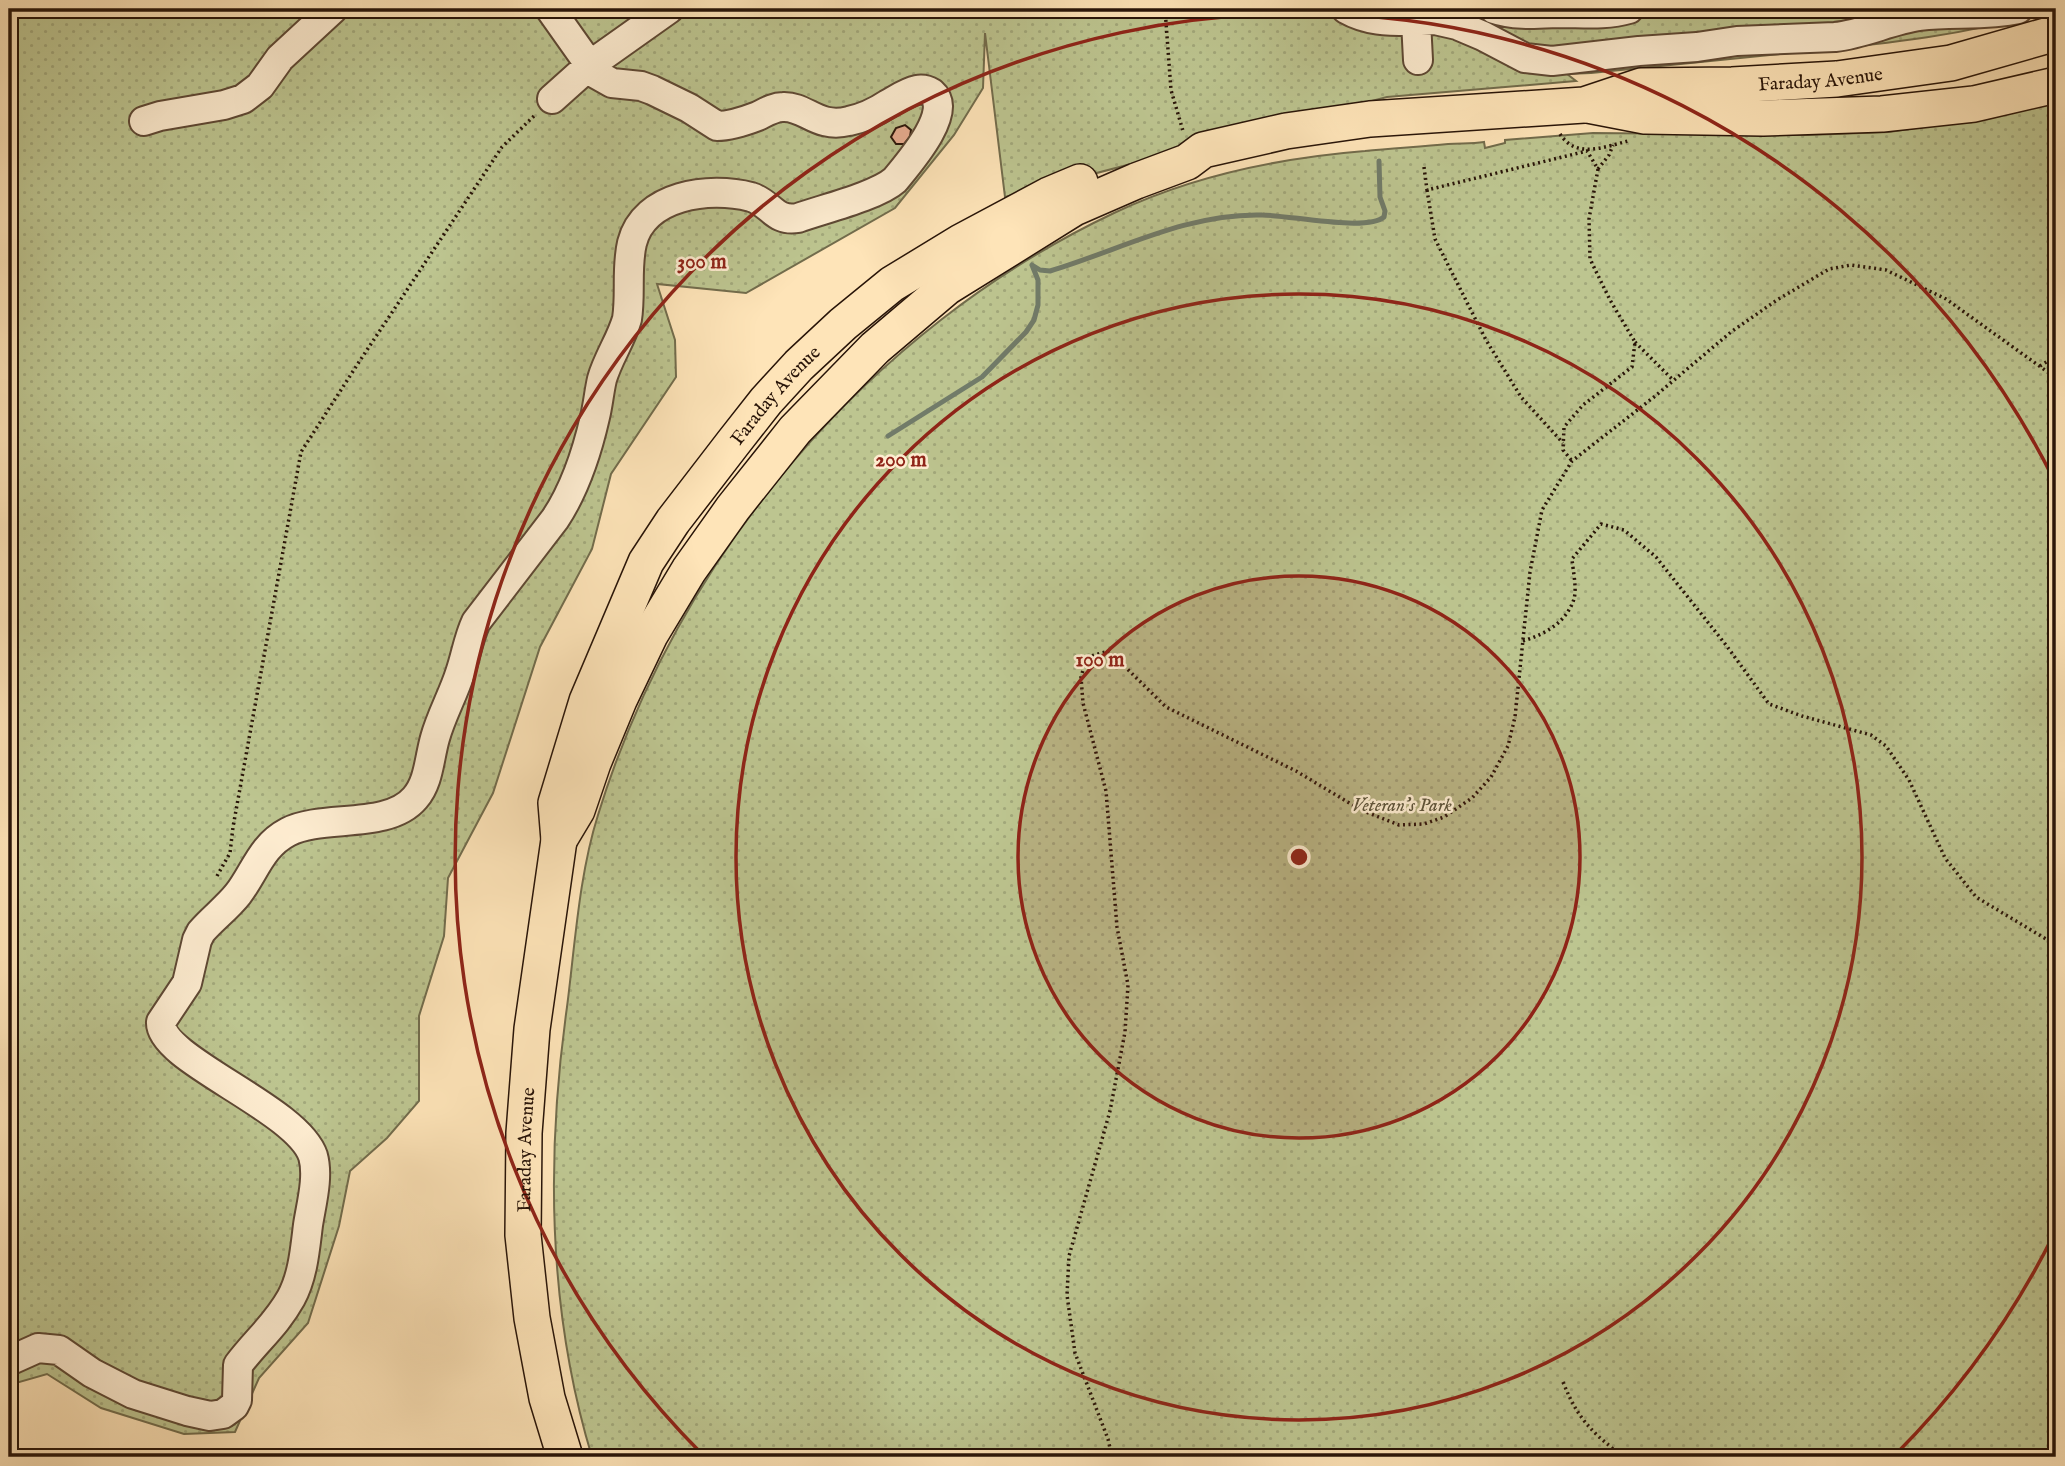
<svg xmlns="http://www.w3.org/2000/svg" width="2065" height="1466" font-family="'IM FELL English',serif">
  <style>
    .grass { fill: url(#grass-dots); stroke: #726c4c; stroke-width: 2 }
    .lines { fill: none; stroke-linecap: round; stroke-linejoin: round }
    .stream { stroke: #717b69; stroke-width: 5 }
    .building { fill: #ebaf93; stroke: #281408; stroke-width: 2 }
    .minor-casing { stroke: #5e4834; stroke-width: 32 }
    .major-casing { stroke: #281408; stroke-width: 38 }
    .path { stroke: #281408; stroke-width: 3.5; stroke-dasharray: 2 3.5; stroke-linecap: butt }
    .minor { stroke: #feedd1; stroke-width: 28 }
    .major { stroke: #fee4b8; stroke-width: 35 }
    .ring { fill: none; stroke: #8f2418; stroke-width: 3.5 }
    .labels { text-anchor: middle; stroke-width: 5; stroke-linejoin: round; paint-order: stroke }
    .street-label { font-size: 19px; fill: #281408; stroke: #feedd1 }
    .park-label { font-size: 19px; font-style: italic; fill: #5c5238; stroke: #feedd1 }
    .centre { fill: #8f2418; stroke: #feedd1; stroke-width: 3.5 }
    .ring-label { font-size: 21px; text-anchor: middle; font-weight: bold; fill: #8f2418; stroke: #feedd1; stroke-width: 5; stroke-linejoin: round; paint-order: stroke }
  </style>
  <defs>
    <pattern id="grass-dots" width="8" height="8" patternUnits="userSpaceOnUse" patternTransform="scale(1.75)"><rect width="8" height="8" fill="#bdc590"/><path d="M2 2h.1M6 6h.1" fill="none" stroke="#a2a87b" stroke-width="1.8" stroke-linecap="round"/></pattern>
  </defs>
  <rect width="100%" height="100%" fill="#fee4b8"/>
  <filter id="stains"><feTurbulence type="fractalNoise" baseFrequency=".00286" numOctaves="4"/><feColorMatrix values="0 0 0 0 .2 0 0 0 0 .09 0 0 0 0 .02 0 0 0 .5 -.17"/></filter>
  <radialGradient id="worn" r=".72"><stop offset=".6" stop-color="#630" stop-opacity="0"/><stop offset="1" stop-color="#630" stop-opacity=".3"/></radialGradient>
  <!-- grass -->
  <path class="grass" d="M9,9H2052C1970,35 1885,44 1799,52C1730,59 1661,66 1591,73L1567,74L1576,81L1387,97L1005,197L985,33L983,88L954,135L895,208L746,293L657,284L675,340L676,377L611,474L592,549L540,647L493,793L448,878L444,936L419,1016V1101L387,1138L350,1171L339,1226L308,1323L259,1378L235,1432L184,1434L101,1408L47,1374L9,1385Z
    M2056,99V1457H592C548,1312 546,1156 567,1007C575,945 579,875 598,815C677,557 869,329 1114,213C1192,176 1279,158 1365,151C1392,148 1420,147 1448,144C1461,143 1471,144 1484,142L1485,148L1505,143V140L1593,133L1808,135L1889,132L1956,122Z"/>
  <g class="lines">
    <!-- stream -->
    <path class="stream" d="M2053,256L2056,253
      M1032,265L1040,270L1050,271C1120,250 1187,213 1262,215C1289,215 1366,232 1384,217L1385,211L1380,197L1379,161
      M888,436L982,377L1026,332L1034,320L1038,305V280L1032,265"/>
  </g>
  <!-- building -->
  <path class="building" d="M905,125L911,130L910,137L904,144H896L891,137L896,128Z"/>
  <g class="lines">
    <defs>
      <path id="minor" d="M1346,9C1369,22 1391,21 1416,21L1418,60
        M1494,9C1515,16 1536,14 1559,13C1583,13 1605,16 1629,9
        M1416,21L1435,20L1457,25L1483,36L1525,58L1552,61L1639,51L1697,47L1737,41L1835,37C1864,34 1891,20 1920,16C1952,12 1986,16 2018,9
        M552,99L590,65L669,9
        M144,121L160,116L224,105L243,99L260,86L280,58L333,9
        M9,1361L38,1348L59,1350L92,1373L133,1394L187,1411L210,1416L223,1414L234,1406L237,1400L238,1365C256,1341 276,1325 291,1298C303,1276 305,1249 308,1225C311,1205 319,1177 313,1156C297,1108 158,1059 161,1022L187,983L197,940L201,932C212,919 227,908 238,894C255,872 261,846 288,832C322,814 388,830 415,798C429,782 429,759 435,738C441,716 453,695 460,673C466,656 468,639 476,622L555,519C575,489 587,452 595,417C598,405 599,392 602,379C608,358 621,340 627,319C631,294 626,268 632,243C644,195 709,186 751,197C771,203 774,222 798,218C823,209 877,196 895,180C908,164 954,112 932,93C927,90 922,89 917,90C907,92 897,99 888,104C876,112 863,118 849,121C817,129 806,106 783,107C774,107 766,112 758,116C745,121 731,126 717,126L689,108L652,90L641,86L612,83L596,74L550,9"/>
      <g id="major">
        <path d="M1588,105L1645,116L1763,118L1882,114L1974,104L2056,85"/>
        <path id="s1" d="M559,840L577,810L593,763L619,700L650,635L689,570L733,508L795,430L875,348L947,287L1074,208L1136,181L1187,162L1203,150L1286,131L1370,119L1584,105L1641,86L1732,85L1837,79L1951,63L2056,33"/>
        <path id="s2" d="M565,1457L547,1398L532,1318L523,1235L524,1133L532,1029L559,840L556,803L587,701L646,562L673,521L733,443L766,401L799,365L843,324L892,284L961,242L1049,195L1080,182"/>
      </g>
    </defs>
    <!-- minor casing -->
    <use href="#minor" class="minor-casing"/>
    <!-- major casing -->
    <use href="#major" class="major-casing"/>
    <!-- path -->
    <path class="path" d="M1165,9L1171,90L1183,131
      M1560,134C1576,159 1604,147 1628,141
      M1424,167L1427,190L1587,151L1598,169L1589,219L1590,259L1610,300L1635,342L1632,367L1583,405L1564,427L1563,450L1572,461
      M1598,169L1609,155L1613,145
      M1427,190L1435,239L1486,340L1521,397L1563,443
      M2053,256L2051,270L2056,285
      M1635,342L1673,380
      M2040,366L2056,356
      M1523,641C1545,634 1566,623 1574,599C1577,588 1573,571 1572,559L1601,524L1624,530L1656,557L1726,645L1769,704L1802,716L1871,735L1886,746L1909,780L1945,858L1976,897L2056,945
      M217,876L230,853L233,827L301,452L359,362L502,147L535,115
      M1563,1382C1572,1404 1579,1417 1596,1434C1604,1442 1614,1448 1620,1457
      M1112,1457L1108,1439L1075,1353L1067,1295L1069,1256L1110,1111L1125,1032L1128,985L1117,927L1106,791L1083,703L1081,677L1087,657L1109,651L1166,707L1296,771L1361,810L1399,825L1424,824L1444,817L1472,798L1491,777L1508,746L1515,717L1530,572L1542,510L1572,461L1654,397L1731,332L1777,300L1829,269L1851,265L1886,270L1946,299L2056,378"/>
    <!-- minor -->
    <use href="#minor" class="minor"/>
    <!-- major -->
    <use href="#major" class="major"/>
  </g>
  <!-- distance rings -->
  <circle cx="1299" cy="857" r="281" fill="#8f2418" fill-opacity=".12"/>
  <g class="ring">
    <circle cx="1299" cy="857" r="281"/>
    <circle cx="1299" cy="857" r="563"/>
    <path d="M2054 1234A844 844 0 0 1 1896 1454M702 1454A844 844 0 1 1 2054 480"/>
  </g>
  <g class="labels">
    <!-- street labels -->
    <g class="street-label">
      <text dy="7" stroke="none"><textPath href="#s1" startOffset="1601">Faraday Avenue</textPath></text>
      <text dy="7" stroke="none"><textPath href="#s2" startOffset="1130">Faraday Avenue</textPath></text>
      <text dy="7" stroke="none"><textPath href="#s2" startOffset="312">Faraday Avenue</textPath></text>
    </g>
    <!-- park labels -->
    <g class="park-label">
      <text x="1402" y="811">Veteran's Park</text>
    </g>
  </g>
  <circle cx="1299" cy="857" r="10" class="centre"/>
  <g class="ring-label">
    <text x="702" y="268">300 m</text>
    <text x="901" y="466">200 m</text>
    <text x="1100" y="666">100 m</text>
  </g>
  <!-- margin -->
  <rect width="2065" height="1466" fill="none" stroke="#fee4b8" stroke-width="35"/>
  <rect x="10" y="10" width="2044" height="1445" fill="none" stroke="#281408" stroke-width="3.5"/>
  <rect x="18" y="18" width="2030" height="1431" fill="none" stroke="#281408" stroke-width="2"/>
  <rect width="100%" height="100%" filter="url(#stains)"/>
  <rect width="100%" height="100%" fill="url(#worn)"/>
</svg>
